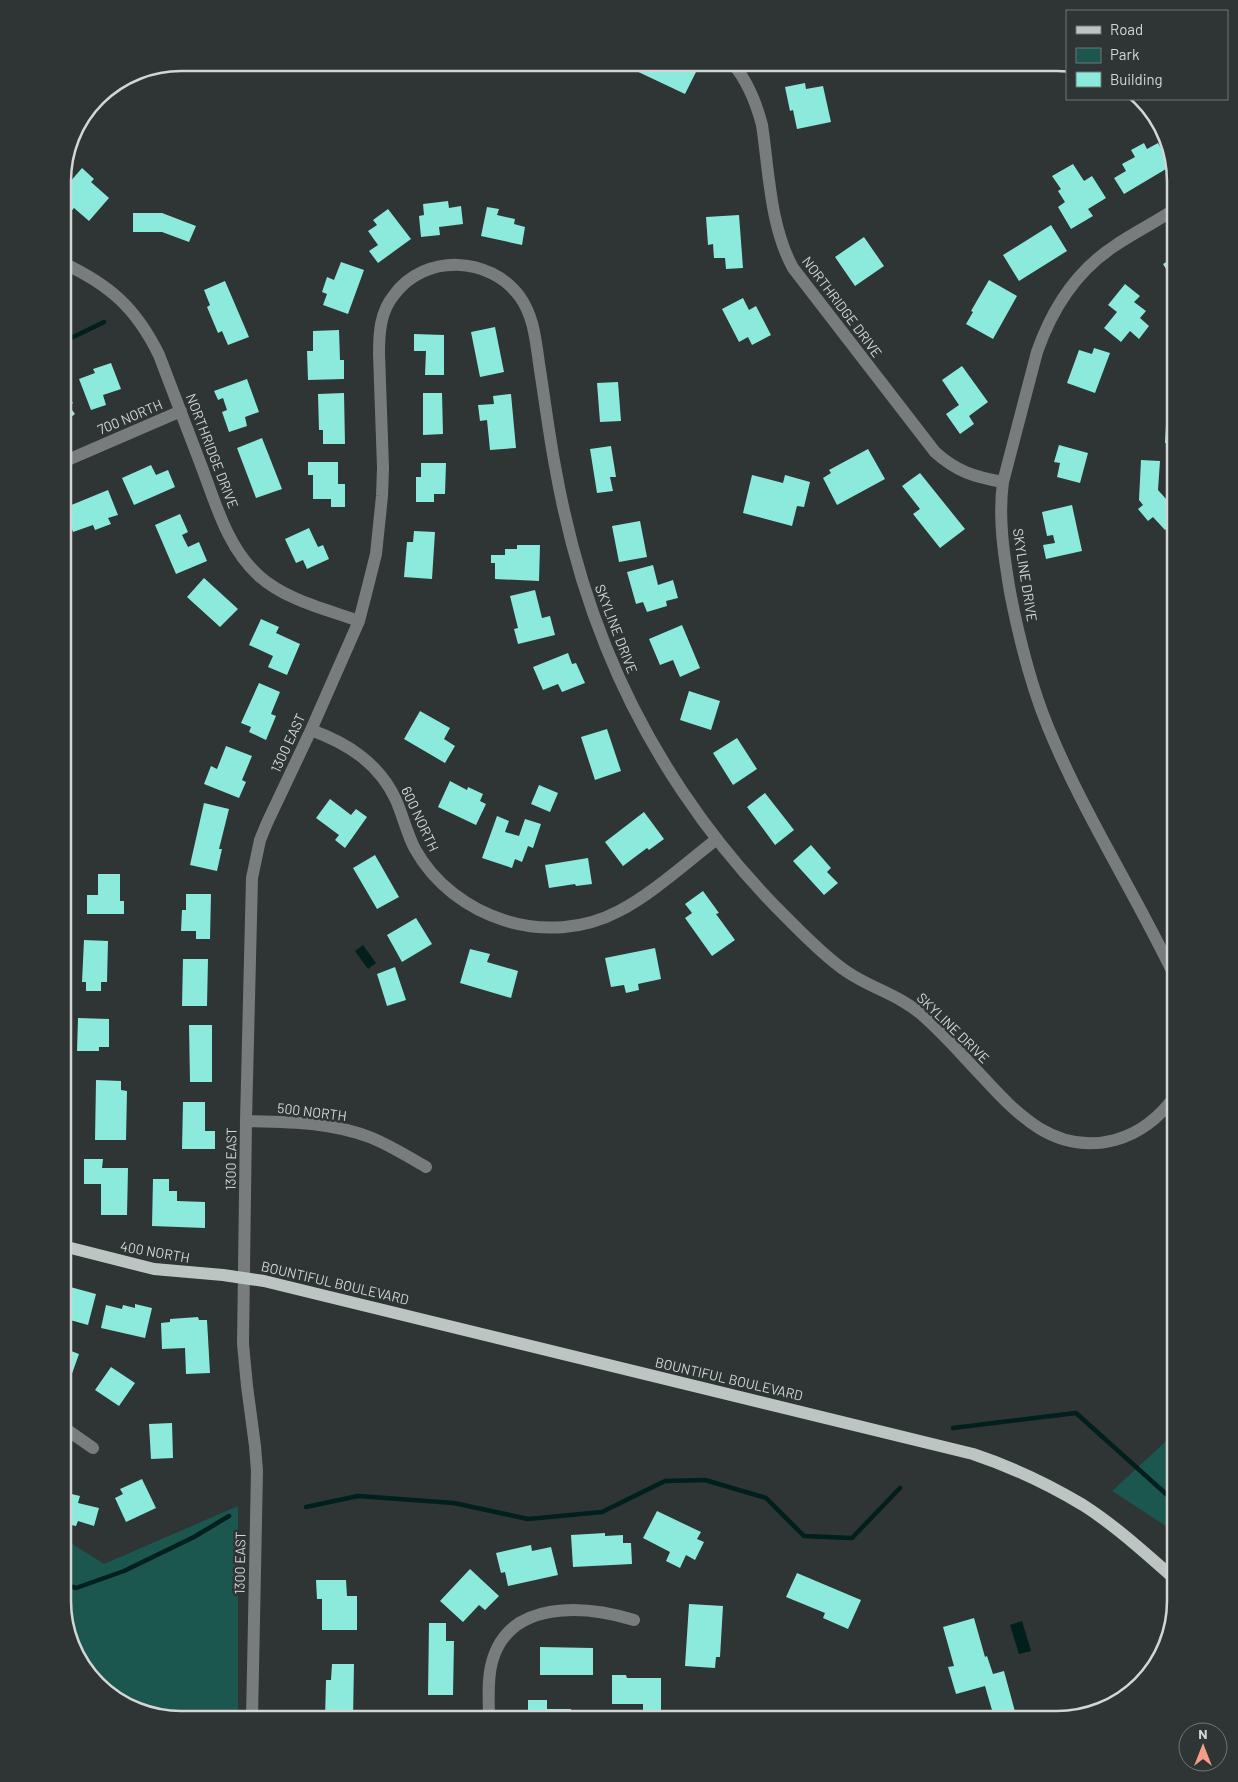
<svg xmlns="http://www.w3.org/2000/svg" width="1238" height="1782" font-family="Barlow,sans-serif">
  <style>
    .green { fill: #1b574f }
    .water { fill: #011f1c }
    .lines { fill: none; stroke-linecap: round; stroke-linejoin: round }
    .stream { stroke: #011f1c; stroke-width: 4.5 }
    .building { fill: #8beadc }
    .minor { stroke: #797c7c; stroke-width: 12 }
    .major { stroke: #bdc5c3; stroke-width: 12 }
    .labels { text-anchor: middle; stroke-width: 5; stroke-linejoin: round; paint-order: stroke }
    .street-label { font-size: 14px; fill: #d2d7d6; stroke: #2e3534 }
    .rim { fill: none; stroke: #d2d7d6; stroke-width: 2.5 }
  </style>
  <rect width="100%" height="100%" fill="#2e3534"/>
  <!-- green -->
  <path class="green" d="M1175,1433V1532L1112,1491Z
    M238,1506V1719H173L115,1700L78,1660L63,1601V1538L104,1564Z"/>
  <!-- water -->
  <path class="water" d="M363,945L376,963L368,969L355,951Z
    M1022,1621L1031,1651L1019,1654L1010,1625Z"/>
  <g class="lines">
    <!-- stream -->
    <path class="stream" d="M63,342L104,322
      M953,1428L1076,1413L1175,1502
      M306,1507L358,1496L454,1503L528,1519L602,1512L665,1481L705,1480L766,1498L804,1536L852,1538L900,1488
      M63,1584L76,1588L124,1571L194,1537L229,1516"/>
  </g>
  <!-- building -->
  <path class="building" d="M635,63H686L698,68L685,94L632,69Z
    M805,83L806,89L823,86L831,122L797,129L793,110L790,111L785,87Z
    M1144,143L1147,149L1158,143L1171,166L1124,194L1114,178L1126,171L1122,164L1135,157L1131,150Z
    M1073,164L1084,181L1092,176L1106,198L1088,209L1093,216L1071,229L1058,207L1065,202L1058,191L1061,189L1052,176Z
    M82,168L94,179L91,182L109,198L89,221L74,208L63,220V190Z
    M448,201L449,208L461,206L463,224L439,227L440,235L421,237L419,216L424,215L423,204Z
    M487,207L499,209L497,215L515,219L514,224L525,227L522,245L481,236Z
    M388,209L411,239L378,263L369,251L378,245L368,231L377,225L373,220Z
    M133,213H162L196,226L189,242L162,232H133Z
    M739,215L743,268L726,269L725,258H714L713,244L708,245L706,217Z
    M1051,225L1067,251L1019,281L1003,255Z
    M864,237L884,266L855,286L835,257Z
    M1175,257V283L1163,264Z
    M341,262L364,270L348,314L323,305L327,294L322,292L327,277L334,280Z
    M989,280L1017,296L993,339L966,324L973,312L971,311Z
    M225,281L249,337L228,345L222,331L218,333L207,307L210,305L204,290Z
    M1125,284L1140,296L1134,302L1146,311L1140,318L1149,326L1139,339L1130,331L1121,342L1104,328L1117,312L1108,305Z
    M743,298L749,310L756,306L771,335L752,345L748,337L739,342L722,309Z
    M495,327L504,372L480,377L471,332Z
    M339,330L340,360H344V379L308,380L307,351H313V331Z
    M414,334L444,335V375H425L426,351H414Z
    M1094,348L1110,353L1095,393L1067,383L1079,350L1092,354Z
    M111,363L121,389L103,395L106,405L91,410L79,379L95,373L93,369Z
    M962,366L988,402L969,416L974,424L960,434L946,414L959,405L942,380Z
    M247,379L259,412L245,417L247,426L229,432L222,412L227,410L223,398L218,400L214,391Z
    M618,382L621,421L600,422L597,383Z
    M63,389L73,403L69,406L75,414L63,423Z
    M344,393L345,444H323V430H319L318,394Z
    M423,393H442L443,434L423,435Z
    M511,394L516,448L490,450L487,420L480,421L478,405L494,404L493,396Z
    M1167,408L1175,409V444L1165,443Z
    M262,438L282,489L256,498L237,448Z
    M1059,445L1088,453L1080,483L1057,477L1060,463L1054,462Z
    M611,446L616,477H610L613,491L597,493L590,449Z
    M868,449L885,479L837,505L823,478L831,473L829,470Z
    M1141,460L1160,461L1158,490L1167,500L1172,496L1175,499V521L1165,530L1153,517L1148,521L1138,509L1143,505L1139,500Z
    M308,462H338V484H345V507H331V499H313V475H308Z
    M421,463H446L445,494H434V502H416V477H421Z
    M151,465L156,475L168,470L175,487L134,505L122,478Z
    M920,473L965,529L940,548L913,514L920,509L902,486Z
    M752,475L783,483L785,475L810,482L804,507L797,506L792,526L743,513Z
    M108,490L118,515L108,518L111,524L95,530L93,525L73,532L64,508Z
    M1072,505L1082,551L1046,559L1043,545L1055,543L1053,535L1047,536L1042,512Z
    M180,514L188,532L182,535L188,547L199,542L207,561L176,574L155,525Z
    M640,521L647,557L619,562L612,526Z
    M309,528L318,547L323,545L329,559L307,569L303,560L296,563L285,539Z
    M414,531L435,532L432,579L404,577L407,542H413Z
    M517,545H540L539,581L495,579V563H491V555H505V549H517Z
    M653,565L658,585L673,580L678,598L666,601L667,606L647,612L643,602L636,604L627,572Z
    M204,578L238,609L220,627L187,597Z
    M535,590L542,618L550,616L555,635L518,644L514,629L518,628L510,596Z
    M261,619L279,627L276,633L300,644L287,675L268,667L273,656L249,645Z
    M682,625L700,668L680,677L673,660L660,665L649,639Z
    M568,653L572,664L576,663L585,683L562,692L558,684L543,690L533,667Z
    M259,683L280,692L271,714L276,716L266,740L249,732L251,727L241,723Z
    M689,691L720,701L711,730L680,720Z
    M420,711L450,728L444,739L455,746L445,763L404,739Z
    M607,729L621,771L595,780L581,737Z
    M737,738L757,769L733,785L713,753Z
    M226,746L252,756L242,780L246,782L239,798L204,784L211,766L217,769Z
    M450,781L467,790L468,787L483,794L480,801L486,804L476,825L438,807Z
    M539,785L558,793L550,812L531,804Z
    M765,793L794,830L775,845L747,807Z
    M330,799L351,815L356,809L367,817L345,848L335,840L339,835L316,818Z
    M204,803L229,809L219,849H222L217,871L190,865Z
    M644,812L664,839L649,850L647,848L623,866L605,842Z
    M497,816L509,821L505,832L519,836L525,819L541,824L533,848L528,846L522,862L515,859L512,868L482,858Z
    M811,845L831,868L827,872L838,883L824,895L793,861Z
    M375,855L399,897L377,909L353,868Z
    M588,858L592,884L576,886L575,884L549,888L545,865Z
    M98,874H120V901H124V914H87V895H98Z
    M703,891L719,913L716,914L735,940L712,956L685,918L692,913L685,904Z
    M186,894H211L210,939H196V931H181L182,910H186Z
    M416,918L432,944L402,962L387,935Z
    M84,940L108,941L107,982H101V991H86V982H82Z
    M655,948L661,979L638,984L639,990L626,993L624,985L611,987L605,958Z
    M470,949L490,954L487,962L518,971L511,998L460,983Z
    M183,959H208L207,1006H182Z
    M395,967L406,1000L387,1006L377,974Z
    M78,1018L109,1019V1047H99V1051H77Z
    M189,1025H212V1082H190Z
    M96,1080L121,1081V1090L127,1091L126,1140H95Z
    M183,1102H205V1131H215V1149H182Z
    M84,1159H103L102,1168H128L127,1215H101V1184H84Z
    M153,1179H169V1191H177V1201L205,1202V1228L152,1226Z
    M63,1285L96,1294L88,1325L63,1318Z
    M135,1304L152,1308L145,1338L101,1328L106,1305L122,1309L123,1305L135,1308Z
    M198,1317L199,1320H207L210,1373L186,1374L185,1348L162,1349L161,1323L170,1322V1319Z
    M63,1348L79,1354L69,1382L63,1380Z
    M111,1367L135,1383L119,1406L95,1390Z
    M172,1423L173,1458L151,1459L149,1424Z
    M142,1479L156,1508L126,1522L115,1498L123,1494L120,1489Z
    M63,1492L80,1496L78,1503L99,1508L94,1526L78,1521L76,1526L66,1524L69,1513L63,1511Z
    M657,1511L701,1532L697,1539L704,1542L695,1560L686,1555L680,1568L666,1561L670,1552L643,1538Z
    M605,1533V1536L623,1535V1543H631L632,1564L573,1567L571,1535Z
    M531,1545L532,1551L551,1547L558,1575L508,1586L505,1572L501,1573L496,1553Z
    M470,1569L499,1596L485,1610L479,1605L463,1622L440,1601Z
    M797,1573L861,1600L848,1629L823,1618L825,1613L786,1597Z
    M316,1580H346L347,1596H357V1630H322V1599H317Z
    M689,1604L723,1606L720,1657H716L715,1668L685,1666Z
    M974,1618L985,1657L987,1656L993,1674L1004,1671L1017,1719H989L994,1717L985,1686L956,1694L948,1667L954,1666L943,1627Z
    M429,1623H446V1641H454L453,1695H428Z
    M540,1647L593,1648V1675H540Z
    M332,1664H354L353,1719H325L326,1680H331Z
    M612,1675H626L627,1678H661V1713H643V1704H612Z
    M528,1700H547V1709H571V1719H528Z
    M426,1712H452V1719H426Z"/>
  <g class="lines">
    <!-- minor -->
    <path class="minor" d="M732,63C748,81 756,102 762,125C769,172 770,226 793,268L935,452C957,472 975,477 1003,482
      M63,263C110,285 136,308 159,355C173,392 187,428 201,465C216,504 227,547 259,576C286,600 325,609 359,621
      M63,462L181,411
      M311,730C347,743 379,763 396,800C403,816 407,834 415,849C454,919 548,949 619,911C652,894 687,862 717,839
      M1175,977C1135,893 1083,813 1048,727C1030,683 1019,638 1010,592C1004,556 998,518 1003,482L1037,352C1052,309 1077,270 1116,245C1135,232 1156,222 1175,209
      M246,1121C289,1122 332,1122 372,1138C391,1146 409,1157 426,1167
      M63,1427L93,1448
      M1159,1661L1165,1639
      M252,1719L257,1471L255,1446L247,1386L243,1344L246,1121L252,878L260,840L267,823L311,730L359,621L368,586L376,554L382,496L383,468L379,354C379,333 380,312 394,295C425,253 490,256 520,297C535,318 536,345 540,370C545,402 549,434 555,466C566,528 582,588 606,647C646,747 709,841 786,917C804,935 822,954 843,969C867,987 898,994 921,1014C942,1032 960,1053 979,1073C1016,1113 1054,1156 1115,1140C1140,1133 1160,1117 1175,1096
      M489,1719C489,1701 487,1680 492,1662C509,1599 585,1605 634,1620"/>
    <!-- major -->
    <path class="major" d="M63,1246L154,1269L223,1275L264,1281L973,1454C1012,1467 1048,1484 1083,1505C1116,1526 1146,1554 1175,1579"/>
  </g>
  <g class="labels">
    <!-- street labels -->
    <g class="street-label">
      <text transform="translate(842 307) rotate(53)" y="5">NORTHRIDGE DRIVE</text>
      <text transform="translate(130 417) rotate(-23)" y="5">700 NORTH</text>
      <text transform="translate(212 451) rotate(69)" y="5">NORTHRIDGE DRIVE</text>
      <text transform="translate(1025 575) rotate(81)" y="5">SKYLINE DRIVE</text>
      <text transform="translate(616 629) rotate(69)" y="5">SKYLINE DRIVE</text>
      <text transform="translate(288 743) rotate(-65)" y="5">1300 EAST</text>
      <text transform="translate(420 819) rotate(65)" y="5">600 NORTH</text>
      <text transform="translate(953 1028) rotate(44)" y="5">SKYLINE DRIVE</text>
      <text transform="translate(312 1112) rotate(7)" y="5">500 NORTH</text>
      <text transform="translate(231 1159) rotate(-89)" y="5">1300 EAST</text>
      <text transform="translate(155 1252) rotate(10)" y="5">400 NORTH</text>
      <text transform="translate(335 1283) rotate(13)" y="5">BOUNTIFUL BOULEVARD</text>
      <text transform="translate(729 1379) rotate(13)" y="5">BOUNTIFUL BOULEVARD</text>
      <text transform="translate(240 1563) rotate(-89)" y="5">1300 EAST</text>
    </g>
  </g>
  <!-- crop -->
  <path d="M0 0H1238V1782H0ZM181 71H1057A110 110 0 0 1 1167 181V1601A110 110 0 0 1 1057 1711H181A110 110 0 0 1 71 1601V181A110 110 0 0 1 181 71Z" fill="#2e3534" fill-rule="evenodd"/>
  <path class="rim" d="M181 71H1057A110 110 0 0 1 1167 181V1601A110 110 0 0 1 1057 1711H181A110 110 0 0 1 71 1601V181A110 110 0 0 1 181 71Z"/>
  <!-- legend -->
  <rect x="1066" y="10" width="162" height="90" fill="#2e3534" stroke="#707675"/>
  <rect x="1076" y="26" width="25" height="8" fill="#bdc5c3" stroke="#707675"/>
  <text x="1110" y="35" font-size="15" fill="#d2d7d6">Road</text>
  <rect x="1076" y="48" width="25" height="15" fill="#1b574f" stroke="#707675"/>
  <text x="1110" y="60" font-size="15" fill="#d2d7d6">Park</text>
  <rect x="1076" y="72" width="25" height="15" fill="#8beadc" stroke="#707675"/>
  <text x="1110" y="85" font-size="15" fill="#d2d7d6">Building</text>
  <!-- north arrow -->
  <g transform="translate(1203 1747)"><circle r="24" fill="#2e3534" stroke="#707675"/>
  <path d="M0-4L9 19L0 12L-9 19Z" fill="#f49e8a"/>
  <text y="-8" font-size="14" font-weight="bold" text-anchor="middle" fill="#d2d7d6">N</text>
  </g>
</svg>
